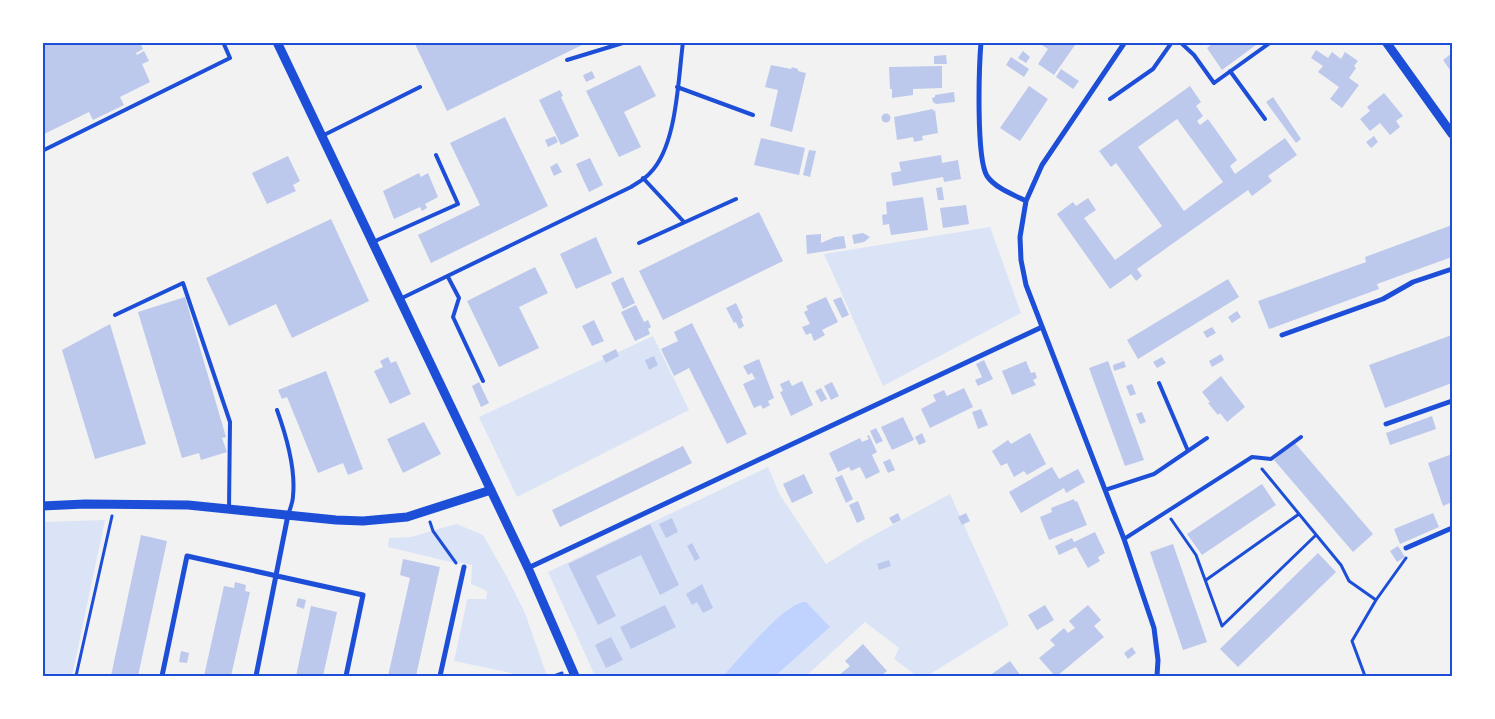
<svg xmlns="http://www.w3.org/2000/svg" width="1495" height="719" font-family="Helvetica,sans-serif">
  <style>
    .green { fill: #dbe4f7 }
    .water { fill: #bfd3fe }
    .building { fill: #bdc9ec; fill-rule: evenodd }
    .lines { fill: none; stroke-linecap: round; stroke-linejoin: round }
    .path { stroke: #1d4ed8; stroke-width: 3 }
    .service { stroke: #1d4ed8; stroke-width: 4 }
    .minor { stroke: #1d4ed8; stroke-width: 5 }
    .tertiary { stroke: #1d4ed8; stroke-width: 9 }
    .neatline { fill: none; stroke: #1d4ed8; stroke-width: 2 }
  </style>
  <rect width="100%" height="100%" fill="#f2f2f2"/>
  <!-- green -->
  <path class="green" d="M990,227L1021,313L883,386L824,254Z
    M653,336L689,410L517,497L479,417Z
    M768,467L780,495L826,564L863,541L950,494L1009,625L927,676H917L894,659L899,648L865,622L806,676H595L548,572Z
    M105,520L72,676H43V522Z
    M457,524L483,535L507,577L525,613L547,676H525L454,661L467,601L468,599H486L487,591L471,584L472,565L457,562L434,530Z
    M431,531L455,563L388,547L389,538L411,537Z"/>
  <!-- water -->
  <path class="water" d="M803,602H806L830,627L775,676H723C740,658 781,607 803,602Z"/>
  <!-- building -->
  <path class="building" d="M42,42H140L143,49L136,53L137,55L144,51L149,61L142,64L150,82L120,97L124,105L93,120L89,112L42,135Z
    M414,42H588L447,111Z
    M1038,42H1071L1075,45L1054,75L1038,64L1048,49Z
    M1214,42H1260L1222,70L1207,48Z
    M1316,50L1328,58L1332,52L1341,59L1345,52L1358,61L1354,66L1356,68L1349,78L1359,85L1342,108L1330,99L1339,87L1318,72L1323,66L1311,58Z
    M1023,51L1030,57L1026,63L1018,58Z
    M1452,53V73L1443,60Z
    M946,55L947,64H934V56Z
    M1011,57L1029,69L1024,77L1006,65Z
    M640,65L656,96L624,112L641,147L619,157L586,91Z
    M771,65L791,69L792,67L798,69V71L806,73L792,132L770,126L778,90L765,87Z
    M942,66V88L913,89V95L892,98V89H890L889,67Z
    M1061,69L1079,81L1073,89L1056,77Z
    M592,71L595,78L586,82L583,75Z
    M1029,86L1048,99L1020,141L1000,128Z
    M1190,86L1201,102L1196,106L1203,116L1197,121L1200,125L1208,119L1237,160L1230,166L1235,174L1285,138L1297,155L1268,176L1272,181L1252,196L1248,190L1137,269L1142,276L1136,281L1131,274L1110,289L1057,214L1073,202L1076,206L1088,198L1096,210L1084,218L1115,260L1162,226L1116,163L1111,167L1099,151ZM1177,119L1223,182L1184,211L1138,147Z
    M560,90L563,96L561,97L579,136L561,145L539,100Z
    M954,92L955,102L936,104L933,102L932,98L935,97V95Z
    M1384,93L1403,116L1396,121L1400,127L1390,135L1380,123L1370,131L1360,119L1370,111L1367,107Z
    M1273,97L1301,139L1296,143L1266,102Z
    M933,109V111L935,110L938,133L922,136L923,140L914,142L913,137L897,140L894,117Z
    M881.5 118a4.5 4.5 0 1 1 9 0a4.5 4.5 0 1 1-9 0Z
    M505,117L548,206L431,263L418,235L480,205L450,143Z
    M555,136L558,142L548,147L545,140Z
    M1374,136L1378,142L1371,148L1366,142Z
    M761,138L805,148L799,175L754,165Z
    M809,150L816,151L810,177L803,175Z
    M941,155L942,163L958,160L961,179L944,182L943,177L893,186L891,173L901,171L899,162Z
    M288,156L300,181L293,185L296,191L267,204L252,173Z
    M590,158L603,185L589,192L576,164Z
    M557,163L562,172L554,176L550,167Z
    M419,173L421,177L428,173L438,197L425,204L427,208L422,211L420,207L394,219L383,191Z
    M942,187L944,200H938L936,188Z
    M923,197L928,230L891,235L889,224L883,225L882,215L887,214L886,202Z
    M966,205L969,224L943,228L940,208Z
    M759,212L783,261L663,320L639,271Z
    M331,219L369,301L292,338L276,304L229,326L206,278Z
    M1452,225V257L1377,284L1379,289L1269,329L1258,301L1366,262L1365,257Z
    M863,233L870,237L864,242L854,244L852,235Z
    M821,234V243L835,237L844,236L846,248L807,254L806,235Z
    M596,237L612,273L576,289L560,254Z
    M535,267L548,293L519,307L539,348L499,367L467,301Z
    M623,277L635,303L623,309L611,283Z
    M1228,279L1239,297L1138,359L1127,340Z
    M185,297L226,437L222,438L227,452L201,460L199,453L182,458L138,312Z
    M826,297L838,322L822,330L825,335L814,341L811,333L806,335L802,327L810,324L804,312L808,310L806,306Z
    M841,297L849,315L842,318L833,300Z
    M736,303L743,318L741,319L744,326L739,329L736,322L734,323L726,308Z
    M636,305L644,322L648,320L651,327L648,329L650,334L635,341L621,312Z
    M1237,311L1241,317L1232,323L1228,317Z
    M594,320L604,341L592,346L582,326Z
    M692,323L747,434L727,444L689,368L674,376L661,349L678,341L674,332Z
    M110,324L146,444L95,459L62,350Z
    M1212,327L1216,333L1207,338L1203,332Z
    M1452,335V383L1385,408L1369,365Z
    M616,349L619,356L606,363L602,356Z
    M1221,354L1224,360L1212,367L1209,361Z
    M654,356L658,365L649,370L645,360Z
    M388,357L391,363L396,361L411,394L390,404L374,371L383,367L380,361Z
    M1162,357L1166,363L1157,368L1153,362Z
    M759,359L774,398L768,401L770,405L763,409L761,405L754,408L743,384L754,379L756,381L752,373L748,375L743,366Z
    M984,360L993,379L978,386L975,380L982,377L976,364Z
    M1026,361L1031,373L1035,372L1037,378L1033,380L1036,385L1012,395L1002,371Z
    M1108,361L1144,460L1125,466L1089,368Z
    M1124,361L1126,367L1114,371L1113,365Z
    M326,371L363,469L348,475L343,463L318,473L287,397L282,399L278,390Z
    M1221,376L1245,407L1227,422L1220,413L1218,415L1208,403L1210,402L1202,392Z
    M789,380L792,386L802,381L813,405L791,416L780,392L783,391L780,384Z
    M479,382L489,403L481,407L472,386Z
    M832,382L839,396L831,400L824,386Z
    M1132,384L1136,394L1130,396L1126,386Z
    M821,388L827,399L821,402L815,391Z
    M964,388L973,407L930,428L921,409L936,401L933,395L944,390L947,396Z
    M981,409L988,425L978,429L972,412Z
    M1142,412L1146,422L1140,424L1136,414Z
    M1432,416L1436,429L1390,445L1386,433Z
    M903,417L914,440L892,450L881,427Z
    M424,422L441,454L403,473L387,439Z
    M876,428L883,441L876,444L870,431Z
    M922,433L926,442L919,445L915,437Z
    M1030,433L1046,464L1027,475L1024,471L1014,477L1007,463L1001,466L992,451L1008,440L1011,444Z
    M869,435L877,452L872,455L880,472L866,479L860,467L851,471L849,467L838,472L829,453L860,438L862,442L869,439L867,436Z
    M1294,442L1373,534L1353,552L1274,460Z
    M683,446L692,463L560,527L552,510Z
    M1452,454V502L1443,506L1428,463Z
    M890,459L895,470L888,473L883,462Z
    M1052,467L1059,479L1078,469L1085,482L1066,493L1064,488L1021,513L1009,492Z
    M804,474L813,493L792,503L783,484Z
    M842,475L853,499L846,503L835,478Z
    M1262,484L1276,505L1202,555L1187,534Z
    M1074,499L1075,502L1077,501L1087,525L1049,540L1040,517L1052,512L1051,508Z
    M858,501L865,519L857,523L849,505Z
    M898,513L901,520L893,524L889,518Z
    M966,513L970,521L962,525L958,517Z
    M1433,513L1439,527L1400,544L1394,529Z
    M672,518L678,532L666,538L659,524Z
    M650,524L679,585L660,595L641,555L596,576L616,616L598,625L568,564Z
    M1095,532L1105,553L1098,557L1100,561L1088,568L1076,547L1059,555L1055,546L1072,538L1074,542Z
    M141,535L167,541L138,676H111Z
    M692,543L700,558L695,561L687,546Z
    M1173,544L1207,642L1183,650L1150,552Z
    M1398,546L1405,557L1397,562L1390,551Z
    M1318,553L1336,572L1238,667L1220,649Z
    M403,559L440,567L416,676H388L410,578L400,575Z
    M889,560L891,566L879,570L877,564Z
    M235,582L246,585L245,591L250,592L231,676H204L224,586L234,588Z
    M702,584L713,608L703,613L697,602L692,605L686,594Z
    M298,598L306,600L304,609L296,606Z
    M665,605L676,627L631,649L620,627Z
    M1045,605L1054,620L1037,630L1028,615Z
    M1088,605L1101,620L1094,626L1104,637L1057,676H1055L1039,658L1055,645L1050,640L1064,628L1068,633L1075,628L1069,621Z
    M311,606L337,612L323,676H296Z
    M611,637L623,660L606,668L595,645Z
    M863,644L887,671L881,676H838L850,666L845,661Z
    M1132,647L1136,653L1128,659L1124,653Z
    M181,651L189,653L187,663L179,662Z
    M1010,661L1021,676H989Z"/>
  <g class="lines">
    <!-- path -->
    <path class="path" d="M1262,469L1341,565L1349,581L1376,600
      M1171,519L1196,555L1222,626L1316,535
      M430,522L433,531L456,563
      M1206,580L1299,514
      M76,676L112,516
      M554,676L562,673
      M1365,676L1352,641L1376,600L1406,558"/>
    <!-- service -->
    <path class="service" d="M1180,42L1194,55L1214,83L1271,42
      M567,60L626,42
      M1230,71L1265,119
      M677,87L753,115
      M1110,99L1153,69L1172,42
      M322,136L420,87
      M42,151L230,58L223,42
      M643,178L684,222
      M373,242L458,204L436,155
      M639,243L736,199
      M448,277L459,298L453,317L483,381
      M400,299L631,187C637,183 645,179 650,173C677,146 678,80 683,42
      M115,315L183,283L230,422L229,509
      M1159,383L1188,451
      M277,410C286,435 296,468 293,496C293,502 290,509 288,515
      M1105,490L1154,474L1207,438
      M1124,539L1252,457L1271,459L1301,437"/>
    <!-- minor -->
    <path class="minor" d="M981,42C979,67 976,158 987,176C995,188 1014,195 1026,201
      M1125,42L1042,165L1026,201L1020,237L1021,260L1026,285L1124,539L1154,628L1158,660L1157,676
      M1282,335L1383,299L1413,282L1452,269
      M1386,424L1452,401
      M1406,548L1452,528
      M528,568L1042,327
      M162,676L187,556L363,595L346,676
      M256,676L288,515
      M440,676L464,567"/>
    <!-- tertiary -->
    <path class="tertiary" d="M277,42L528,568L575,676
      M1386,42L1452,134
      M42,506L85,504L188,505L336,520L363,521L407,517L491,490"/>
  </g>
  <!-- border -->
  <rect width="1495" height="719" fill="none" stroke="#ffffff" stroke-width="88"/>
  <rect x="44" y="44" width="1407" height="631" class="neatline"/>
</svg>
